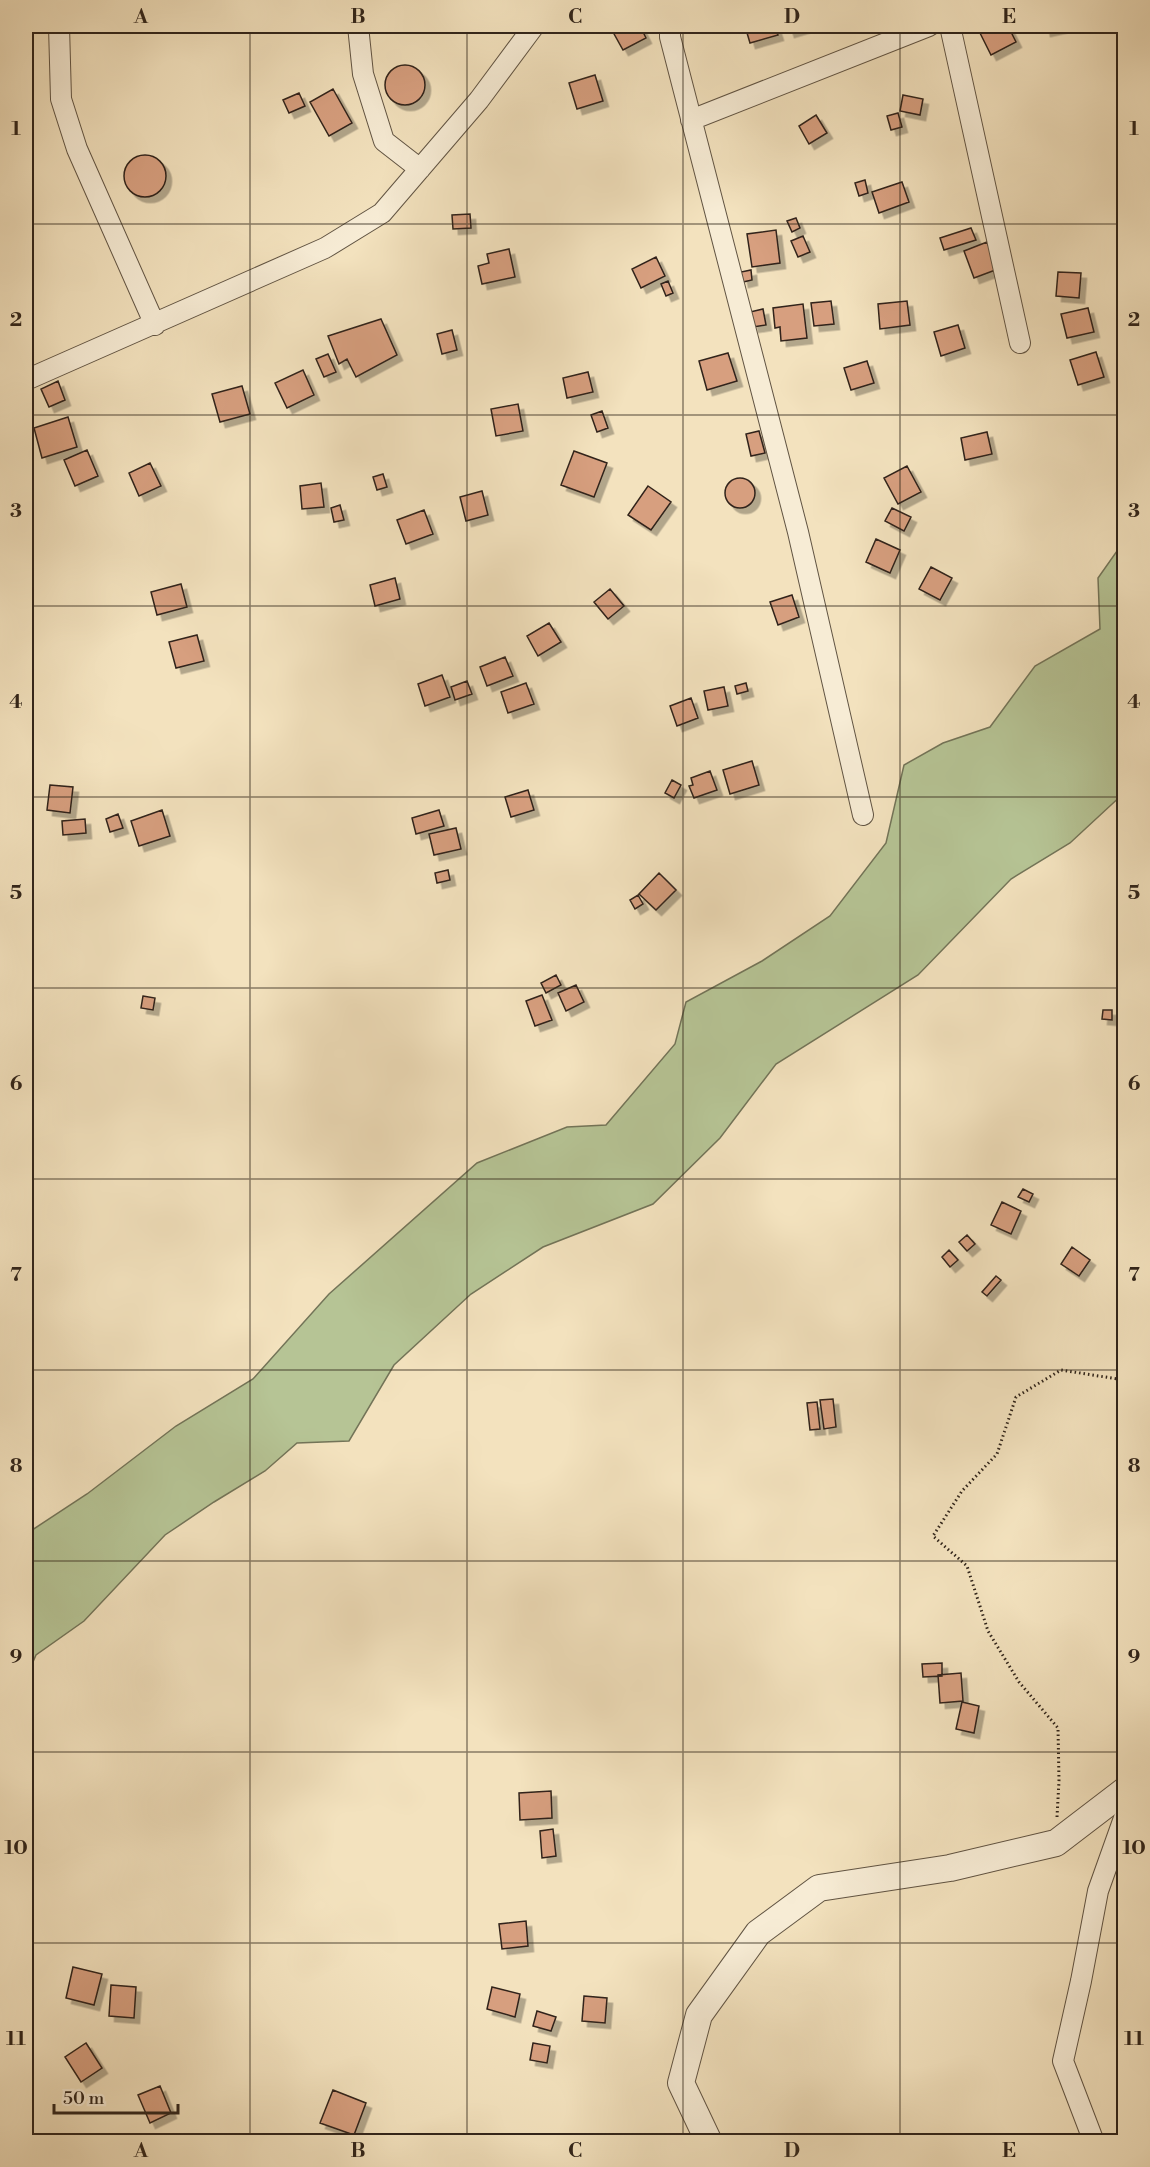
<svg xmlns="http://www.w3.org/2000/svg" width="1150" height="2167" font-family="'Libre Bodoni',serif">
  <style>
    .green { fill: #b6c495; stroke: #737458; stroke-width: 1.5 }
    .building { fill: #d79f7f; stroke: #30241a; stroke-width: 1.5; filter: url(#shadow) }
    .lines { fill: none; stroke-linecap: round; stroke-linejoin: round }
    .minor-casing { stroke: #615443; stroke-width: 22 }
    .tertiary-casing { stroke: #615443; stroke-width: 28 }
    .path { stroke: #30241a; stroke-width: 3; stroke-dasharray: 1.5 3; stroke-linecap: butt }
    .minor { stroke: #f7ecd5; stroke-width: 20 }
    .tertiary { stroke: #f7ecd5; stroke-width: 26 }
    .grid { fill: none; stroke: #30241a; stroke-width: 1.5; stroke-opacity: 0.55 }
    .neatline { fill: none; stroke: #30241a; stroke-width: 2 }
    .grid-label { font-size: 20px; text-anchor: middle; font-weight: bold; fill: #30241a }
  </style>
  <defs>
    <filter id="shadow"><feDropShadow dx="5.5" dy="5.5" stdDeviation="0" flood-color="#0004"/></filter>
  </defs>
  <rect width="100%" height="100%" fill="#f3e2be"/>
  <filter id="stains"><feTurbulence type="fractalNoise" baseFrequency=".00333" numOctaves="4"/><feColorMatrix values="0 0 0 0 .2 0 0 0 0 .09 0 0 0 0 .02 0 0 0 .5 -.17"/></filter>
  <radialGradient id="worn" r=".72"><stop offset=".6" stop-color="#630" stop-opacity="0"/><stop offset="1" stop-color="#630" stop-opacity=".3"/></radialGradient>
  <!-- green -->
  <path class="green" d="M1124,541V793L1070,843L1011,879L918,975L776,1064L720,1138L653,1204L543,1247L471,1294L394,1365L349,1441L297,1443L265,1471L214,1502L165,1535L84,1621L36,1655L26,1678V1534L87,1494L176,1426L253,1379L329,1294L477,1163L567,1127L606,1125L675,1044L686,1002L762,961L830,916L886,843L904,765L943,743L990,727L1035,666L1100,629L1098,578Z"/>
  <!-- building -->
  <path class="building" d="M624,26H640L646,38L623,50L613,32Z
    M745,26H775L778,35L750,43Z
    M787,26H809L789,32Z
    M985,26H1008L1016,42L991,55L978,29Z
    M1044,26H1068L1045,31Z
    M385 85a20 20 0 1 1 40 0a20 20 0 1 1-40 0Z
    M595,75L603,101L577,109L569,83Z
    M333,89L352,123L329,136L310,102Z
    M299,93L305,106L289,113L283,100Z
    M903,95L923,99L920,115L900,111Z
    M898,113L902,127L891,130L887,116Z
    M816,115L827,133L809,144L799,126Z
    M124 176a21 21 0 1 1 42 0a21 21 0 1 1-42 0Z
    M865,180L868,193L859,196L855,183Z
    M902,182L909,202L879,213L872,192Z
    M470,214L471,228L453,229L452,215Z
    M796,218L800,228L792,232L787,221Z
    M971,228L976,240L944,250L940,238Z
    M776,230L780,263L752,267L747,234Z
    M803,236L810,252L798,257L791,241Z
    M987,242L998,269L974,278L964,251Z
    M509,249L515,277L482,284L478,266L489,263L487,254Z
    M656,257L665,276L641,288L632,269Z
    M751,270L752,280L743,282L741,272Z
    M1058,272L1081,273L1079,298L1056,296Z
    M668,281L673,293L666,296L661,284Z
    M831,301L834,324L814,326L811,303Z
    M907,301L910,325L880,329L878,304Z
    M803,304L807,338L781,341L780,327L775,328L773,308Z
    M1088,308L1094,332L1067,338L1061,314Z
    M763,309L766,325L753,327L750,312Z
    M381,319L397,355L356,377L347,359L339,364L328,336Z
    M958,325L965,348L941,356L934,332Z
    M452,330L457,350L442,354L437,334Z
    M1096,352L1104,377L1078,385L1070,360Z
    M728,353L737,381L707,390L699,361Z
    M328,354L336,372L324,377L316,359Z
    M867,361L874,383L851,390L844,368Z
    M303,370L314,395L287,408L275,383Z
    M588,372L593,392L567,398L563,378Z
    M58,381L65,400L49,407L41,389Z
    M242,386L250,414L220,422L212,394Z
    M518,404L523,431L496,436L491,409Z
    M602,411L608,428L597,432L591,415Z
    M68,417L77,447L42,458L34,428Z
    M759,431L765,453L751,456L746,434Z
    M987,432L992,454L965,460L961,438Z
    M87,450L98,476L75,486L64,460Z
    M574,451L607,463L594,497L561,485Z
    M150,463L161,486L139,496L129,473Z
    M907,466L921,492L898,504L884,478Z
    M383,474L387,487L377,490L373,477Z
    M725 493a15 15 0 1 1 30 0a15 15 0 1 1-30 0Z
    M321,483L324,507L302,509L300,486Z
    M648,486L671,502L651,530L628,515Z
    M482,491L488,515L466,521L460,497Z
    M340,505L344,520L334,522L331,508Z
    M892,508L911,517L904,531L885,521Z
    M424,510L433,534L406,544L397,520Z
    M876,539L900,550L890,573L866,562Z
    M931,567L952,578L940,600L919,589Z
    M395,578L400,599L375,606L370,585Z
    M181,584L187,607L157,615L151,592Z
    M610,589L624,606L608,619L594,602Z
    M792,595L799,617L778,625L770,602Z
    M549,623L561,642L538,656L527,636Z
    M197,635L204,661L176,668L169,642Z
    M505,657L513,676L487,686L480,667Z
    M442,675L450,697L425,706L418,684Z
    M467,681L472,694L455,700L451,687Z
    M526,683L534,704L508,713L501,692Z
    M746,683L748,691L737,694L735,686Z
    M724,687L728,706L708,710L704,691Z
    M691,698L698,718L677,726L670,706Z
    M752,761L759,785L730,794L723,770Z
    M710,771L717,790L694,798L689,786L693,785L691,778Z
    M672,780L681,785L674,798L665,793Z
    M50,785L73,787L70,813L47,810Z
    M528,790L534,810L511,817L505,797Z
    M162,810L170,836L139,846L131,821Z
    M439,810L444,826L416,834L412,818Z
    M118,814L123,828L110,832L106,819Z
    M85,819L86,833L63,835L62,821Z
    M456,828L461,849L434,855L429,834Z
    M448,870L450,880L437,883L435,873Z
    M659,873L676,890L656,910L639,894Z
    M638,895L643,904L635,909L630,900Z
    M556,975L561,985L546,993L541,983Z
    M576,985L584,1002L566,1011L558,993Z
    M542,995L552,1020L535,1026L526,1001Z
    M143,996L155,998L153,1010L141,1008Z
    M1103,1010H1112V1020L1102,1019Z
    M1124,1017V1042H1123L1120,1018Z
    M1023,1189L1033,1194L1029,1202L1018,1197Z
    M1002,1202L1021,1211L1011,1234L991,1225Z
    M967,1235L975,1244L967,1251L959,1242Z
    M1072,1247L1090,1260L1079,1276L1061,1264Z
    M949,1250L958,1260L950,1267L942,1257Z
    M996,1276L1001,1280L987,1296L982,1292Z
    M833,1399L836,1427L824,1429L820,1400Z
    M817,1402L820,1429L810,1430L807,1403Z
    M942,1663V1676L923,1677L922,1664Z
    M961,1673L963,1701L940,1703L938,1675Z
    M962,1702L979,1706L974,1733L956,1729Z
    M551,1791L552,1818L520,1820L519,1793Z
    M553,1829L556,1856L542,1858L540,1831Z
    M526,1921L528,1946L502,1949L499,1924Z
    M73,1967L102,1974L94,2005L66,1998Z
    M111,1985L136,1987L134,2018L109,2016Z
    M492,1987L520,1994L515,2017L487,2009Z
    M584,1996L607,1998L605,2023L582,2021Z
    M537,2011L556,2017L551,2031L533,2026Z
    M86,2043L102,2068L81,2082L65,2057Z
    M533,2043L550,2046L547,2063L530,2060Z
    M160,2086L171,2113L150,2123L138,2095Z
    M333,2090L366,2103L354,2135L320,2123Z"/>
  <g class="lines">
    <defs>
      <path id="minor" d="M59,26L61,99L77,149L155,325
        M358,26L363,74L384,141L420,169
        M670,26V37L798,532L863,815
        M950,26L1020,343
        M691,120L929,26
        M26,380L325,248L382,213L479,100L534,26
        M1094,2142L1063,2061L1081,1981L1098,1891L1124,1818"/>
      <path id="tertiary" d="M709,2142L681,2083L699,2015L758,1933L819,1888L950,1868L1056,1843L1124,1791"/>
    </defs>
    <!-- minor casing -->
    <use href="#minor" class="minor-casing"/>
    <!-- tertiary casing -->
    <use href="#tertiary" class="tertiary-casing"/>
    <!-- path -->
    <path class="path" d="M1057,1817L1059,1781L1058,1728L1019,1682L988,1631L967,1566L933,1536L962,1491L997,1454L1016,1397L1061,1370L1124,1380"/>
    <!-- minor -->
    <use href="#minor" class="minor"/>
    <!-- tertiary -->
    <use href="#tertiary" class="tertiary"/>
  </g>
  <!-- grid -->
  <path class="grid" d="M250,26V2142M467,26V2142M683,26V2142M900,26V2142M26,224H1124M26,415H1124M26,606H1124M26,797H1124M26,988H1124M26,1179H1124M26,1370H1124M26,1561H1124M26,1752H1124M26,1943H1124"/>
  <!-- margin -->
  <rect width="1150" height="2167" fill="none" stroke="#f3e2be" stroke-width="66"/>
  <!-- scale -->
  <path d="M54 2104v9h124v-9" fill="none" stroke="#30241a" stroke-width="3"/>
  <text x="63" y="2104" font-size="18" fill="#30241a" stroke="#f7ecd5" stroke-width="4.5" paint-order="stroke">50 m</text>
  <rect x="33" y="33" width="1084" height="2101" class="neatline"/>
  <g class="grid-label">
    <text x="141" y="23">A</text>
    <text x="358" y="23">B</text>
    <text x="575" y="23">C</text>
    <text x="792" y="23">D</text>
    <text x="1009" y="23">E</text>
    <text x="16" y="135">1</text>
    <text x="1134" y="135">1</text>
    <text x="16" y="326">2</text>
    <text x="1134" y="326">2</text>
    <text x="16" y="517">3</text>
    <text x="1134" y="517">3</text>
    <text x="16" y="708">4</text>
    <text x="1134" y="708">4</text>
    <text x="16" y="899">5</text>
    <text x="1134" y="899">5</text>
    <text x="16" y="1090">6</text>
    <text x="1134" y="1090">6</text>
    <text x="16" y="1281">7</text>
    <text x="1134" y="1281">7</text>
    <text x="16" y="1472">8</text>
    <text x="1134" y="1472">8</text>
    <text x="16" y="1663">9</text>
    <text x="1134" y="1663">9</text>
    <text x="16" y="1854">10</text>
    <text x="1134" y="1854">10</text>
    <text x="16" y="2045">11</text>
    <text x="1134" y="2045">11</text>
    <text x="141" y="2157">A</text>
    <text x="358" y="2157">B</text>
    <text x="575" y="2157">C</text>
    <text x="792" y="2157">D</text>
    <text x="1009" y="2157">E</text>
  </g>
  <rect width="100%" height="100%" filter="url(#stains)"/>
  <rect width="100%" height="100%" fill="url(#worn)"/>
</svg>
